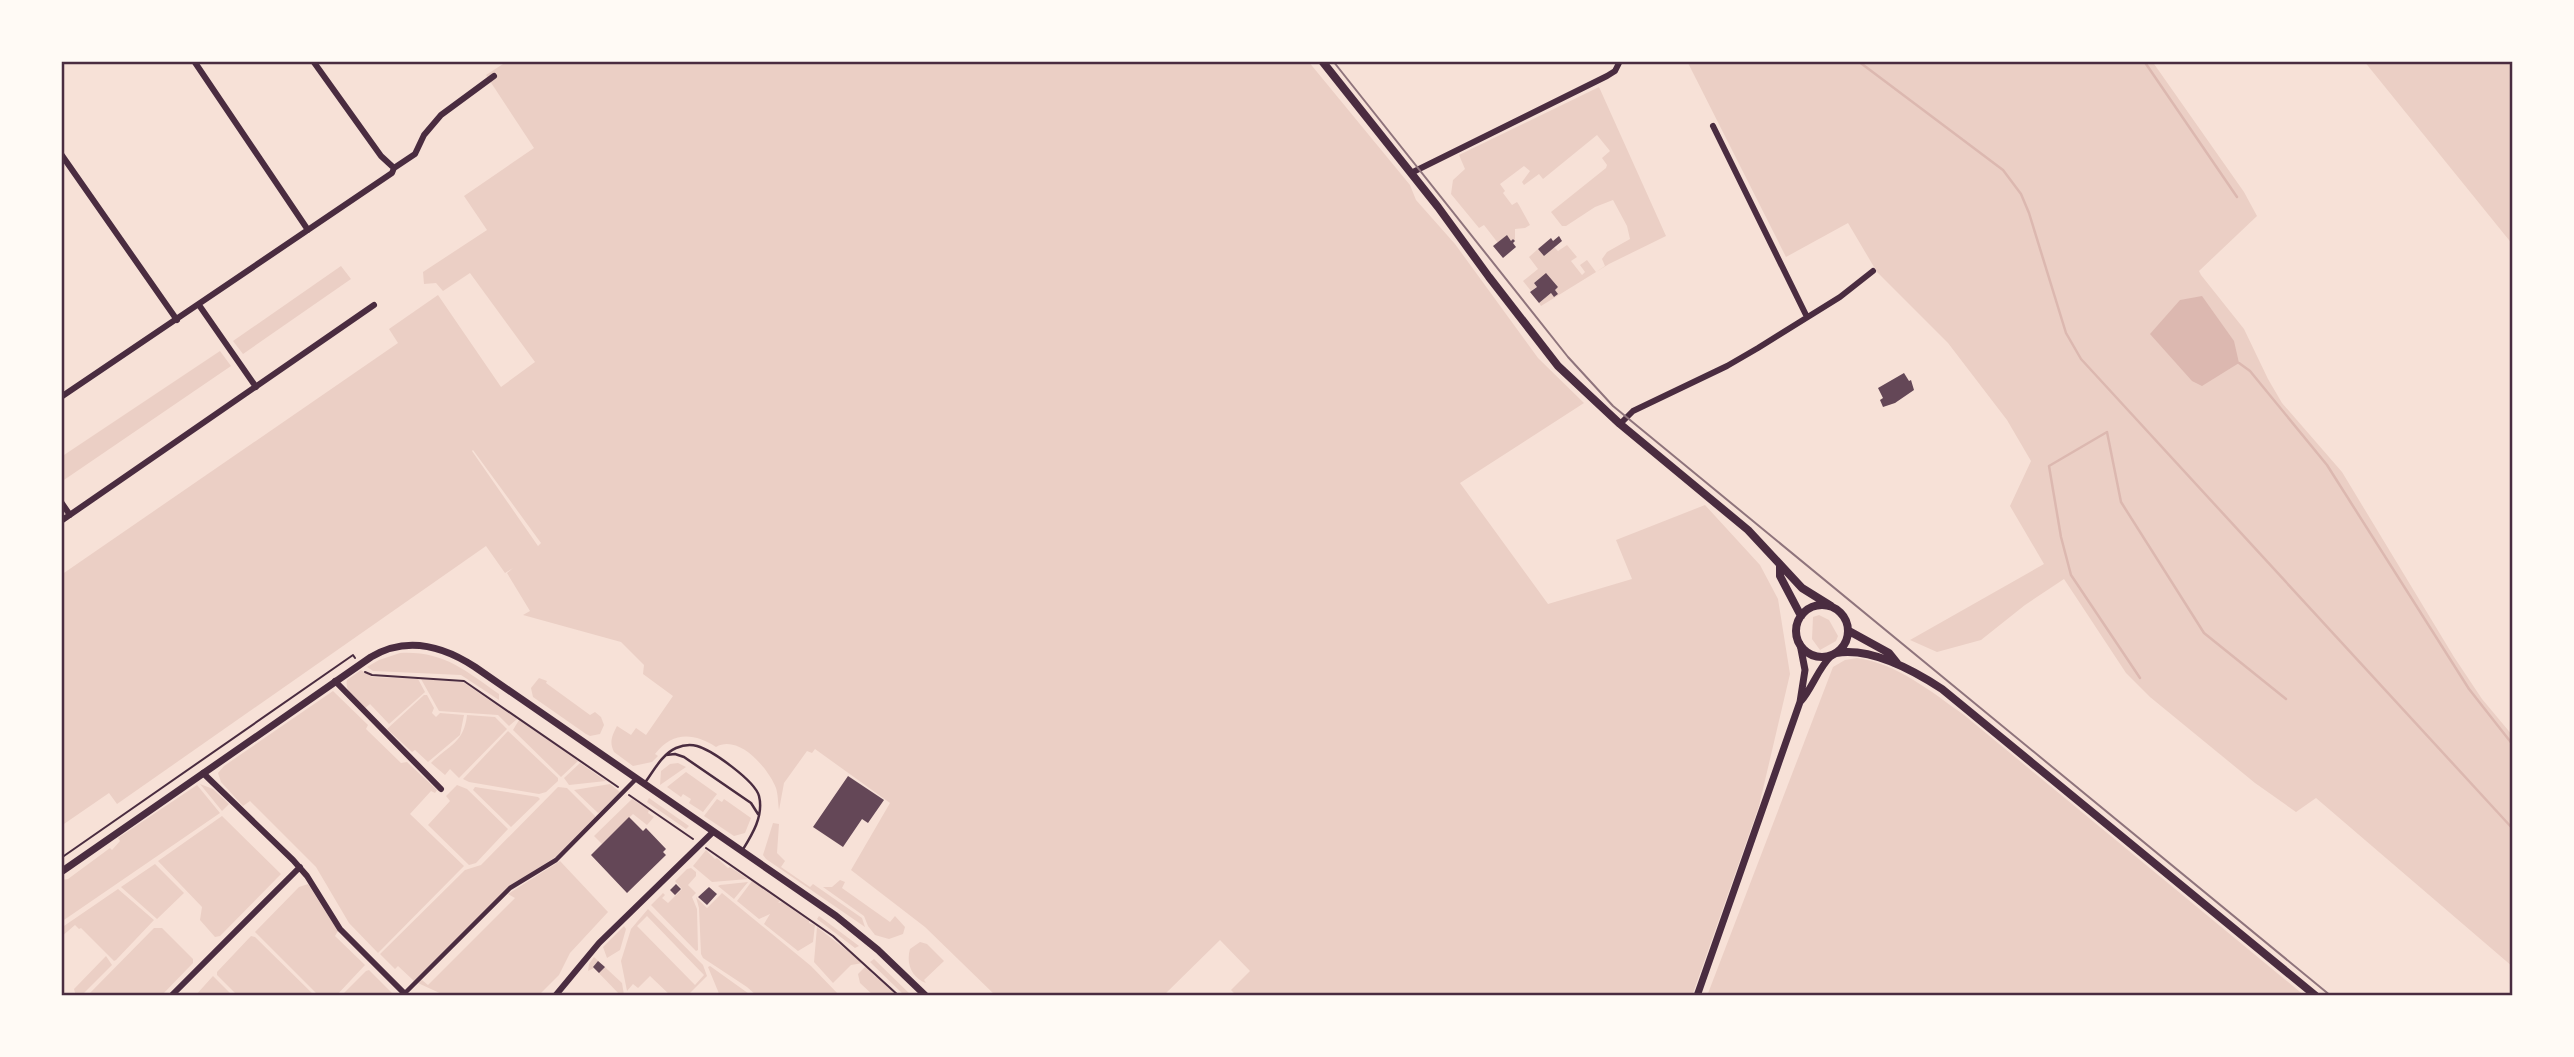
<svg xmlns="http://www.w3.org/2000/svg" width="2574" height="1057" font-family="Barlow,sans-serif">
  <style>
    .green { fill: #ebcfc5; fill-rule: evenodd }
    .water { fill: #dcb8b0 }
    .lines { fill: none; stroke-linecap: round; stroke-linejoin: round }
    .stream { stroke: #dcb8b0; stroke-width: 2.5 }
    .building { fill: #644757 }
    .path { stroke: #4a2c40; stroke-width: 2 }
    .service { stroke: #4a2c40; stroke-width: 2.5 }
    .pedestrian { stroke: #4a2c40; stroke-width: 4.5 }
    .minor { stroke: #4a2c40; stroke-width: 6 }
    .tertiary { stroke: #4a2c40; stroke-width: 7 }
    .secondary { stroke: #4a2c40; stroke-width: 8 }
    .tram { stroke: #8f747c; stroke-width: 2 }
    .neatline { fill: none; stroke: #4a2c40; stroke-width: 2.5 }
  </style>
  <rect width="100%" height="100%" fill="#f7e1d7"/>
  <!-- green -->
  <path class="green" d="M502,61H1308L1410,185L1416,200L1455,244L1538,358L1584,403L1460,483L1548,604L1632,579L1616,540L1705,505L1760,565L1778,599L1790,674L1759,806L1692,996H1237L1231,990L1250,971L1220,940L1163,996H996L925,927L851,870L890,803L815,749L812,753L807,751L784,783L779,810C778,803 778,794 776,788C768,768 739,734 716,747C694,733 673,731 655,754L658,756L652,762L633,766L614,752C609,742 612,736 617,726L631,735L636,728L646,735L673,696L643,674L644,665L621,642L523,615L530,611L507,573L513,568L505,573L486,546L117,804L109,793L61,826V575L398,343L389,329L438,295L501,387L535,362L470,273L443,291L436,283L424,284L423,272L487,230L464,196L534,148L486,75L503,64ZM473,450L541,543L538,546L472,451Z
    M1687,61H2152L2244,192L2257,216L2199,271L2201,275L2244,329L2268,379L2282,403L2342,472L2454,657L2482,699L2513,736V967L2316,798L2296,812L2255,783L2150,697L2126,673L2064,579L2025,605L1981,640L1937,652L1910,640L2044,564L2010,506L2031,461L2007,420L1948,343L1877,272L1848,223L1786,257Z
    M2364,61H2513V245Z
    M1599,87L1666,236L1609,264L1541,306L1539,303L1551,293L1554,297L1558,294L1555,290L1558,287L1546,274L1534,283L1537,287L1531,291L1523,281L1538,269L1529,257L1538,249L1544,255L1554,247L1558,251L1567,245L1577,257L1571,261L1582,275L1585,272L1580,265L1587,260L1596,272L1605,266L1602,259L1607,252L1630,239L1627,226L1613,200L1595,207L1566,226H1562L1551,212L1606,168L1607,165L1602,158L1610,151L1597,135L1543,179L1539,174L1524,185L1522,182L1530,171L1524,166L1500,184L1505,191L1503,193L1512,205L1517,202L1519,205L1530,225L1525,228L1515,229V241L1513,239L1511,241L1507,235L1498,243L1484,225L1479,228L1451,194L1453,180L1465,169L1459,155Z
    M341,266L351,279L243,354L233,341Z
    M220,351L231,366L61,482V457Z
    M1819,615L1829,620L1838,636L1836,641L1820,650L1812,639L1813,617Z
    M400,653C444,651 464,670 499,694V700L461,675L373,671L367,667L379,660Z
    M1857,658C1896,663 1932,692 1964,715L2305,996H1707L1833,667L1845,660Z
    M361,670L372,677L418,679L425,692L389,724L370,704L365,708C357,700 344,692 347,680Z
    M539,678L547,681L546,683L590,715L595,712L601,717L604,725L600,734L590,736L586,734L533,697L531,688Z
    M421,679L463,682L517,719L509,726L498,715L439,711Z
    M333,691L368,725L366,729L401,763L407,762L437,790L435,793L431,791L410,814L464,866L378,953L349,923L316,867L250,801L243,806L221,782L218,773L224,766Z
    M424,695H427L434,708L432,713L436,717L440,713L464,715L460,735L428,762L415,750L412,752L387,729Z
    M467,715L495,717L507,729L459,778L450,769L445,775L431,763C449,745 464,743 467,715Z
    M519,720L578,761L561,777L513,730Z
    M508,731L558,778V781L546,792L539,794L469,782L463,779Z
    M580,763L606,781L569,785L564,778Z
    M678,763L686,767L660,785L661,771L670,764Z
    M686,772L717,794L703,812L689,803L691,799L683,794L681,797L667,787Z
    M200,784L213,789L229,804L222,811Z
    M610,784L620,792L600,812L598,813L574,790Z
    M197,785L220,813L61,922V880L68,879L110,848L112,850L120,841L118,838Z
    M457,785L467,789L508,829L476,863L469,865L428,825L450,801L446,796Z
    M475,787L538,797L540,799L511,827L473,790Z
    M558,787L567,788L595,816V818L557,856L510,886L414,981L398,966L395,969L380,954L465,870L481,865Z
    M649,798L689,826L686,829L647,802Z
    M632,799L649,810L648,813L654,817L647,825L633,814L602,844L594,836Z
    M717,799L722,802L724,799L751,818L745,833L734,836L704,816Z
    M222,816L281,874L220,936L215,937L200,920L202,907L158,861Z
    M773,823L779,824L777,853L785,861L781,867L810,887L813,884L862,918L865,927L766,859L763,855Z
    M706,850L715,859L717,858L728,868L730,867L748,879L712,882L693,866Z
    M560,861L608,912L570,953L559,975L538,996H446L418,983L422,980L428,985L515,898L508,894Z
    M155,864L184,893L157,919L121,887Z
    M691,868L696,872V876L688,885L696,893L692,897L697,909L698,950L696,951L651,905L663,893L665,895L662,898L668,903L682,889L675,881L687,869Z
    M840,880L845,882L842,888L890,922L895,916L905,927L903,934L889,939L875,935L868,926L864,916L823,887H832Z
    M752,881L780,901L778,903L782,902L809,921V923L815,925L813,942L798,951L764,924L770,914L759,919L737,901Z
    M748,882L734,899L718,886L720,885Z
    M308,884L338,931L335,936L365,965L336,996H319L255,932L299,887Z
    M118,889L154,920L116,960L114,961L81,928L79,929L75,925L61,937V928Z
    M722,893L811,966L840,996H757L747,987L703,958L701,954L699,908L696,897L707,908Z
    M648,909L703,965L707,976L687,996H671L650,976L638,988L633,984L627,991L621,961L631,929ZM647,916L704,975L695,985L637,926Z
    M819,916L859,946L855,948L817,919Z
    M624,926L626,929L620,950L607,958L603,947Z
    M817,927L863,963L851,965L833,983L814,962Z
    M154,928H162L193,959V963L161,996H87Z
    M251,936L255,937L315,996H238L217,975V972Z
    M920,942L927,944L944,961L924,980L926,983C911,977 906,963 910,949Z
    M106,956L112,965L81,996H76L74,989Z
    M594,957L622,983L624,995L621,996L594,968L588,971L589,964Z
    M874,959L912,996H905L870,962Z
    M710,966L752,996H720L708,967Z
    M866,966L875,977L877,976L897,996H874L860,983L858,974Z
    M369,970L395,996H341L366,971Z
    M213,976L233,996H195Z"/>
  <!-- water -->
  <path class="water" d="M2202,296L2234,341L2239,363L2202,386L2192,381L2150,334L2180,300Z"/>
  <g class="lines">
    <!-- stream -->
    <path class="stream" d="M1858,61L2003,170L2021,194L2029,213L2066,333L2081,359L2513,829
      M2144,61L2237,197
      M2239,363L2250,371L2327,465L2469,689L2513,745
      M2140,678L2071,575L2061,537L2049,466L2107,432L2121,502L2204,633L2286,699"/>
  </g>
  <!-- building -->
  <path class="building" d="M1507,235L1511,241L1513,239L1515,241L1513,243L1516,247L1503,258L1493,246Z
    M1559,236L1562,241L1544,256L1538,249L1551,238L1553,241Z
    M1546,273L1558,287L1555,290L1558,294L1554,297L1551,293L1539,303L1530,292L1537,287L1534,283Z
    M1904,373L1909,381L1911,380L1914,390L1895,403L1883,407L1880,400L1883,398L1878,388Z
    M848,776L884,800L868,823L862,819L843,847L813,827Z
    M629,817L643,831L646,828L666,849L663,852L666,855L627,893L591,855Z
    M676,884L681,889L675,895L670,890Z
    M709,887L717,894L707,905L698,897Z
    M598,961L605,967L599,973L593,967Z"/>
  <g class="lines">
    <!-- path -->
    <path class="path" d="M365,672L372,675L464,681L618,787
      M629,795L693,839
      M706,848L833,936L899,996
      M61,858L353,655L355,658"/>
    <!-- service -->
    <path class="service" d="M666,755L675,754L684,757L751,803L758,814
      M644,784C653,772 662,754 676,748C683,745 690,744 697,746C712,750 755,781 759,796C764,816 752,835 742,851"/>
    <!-- pedestrian -->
    <path class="pedestrian" d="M405,993L510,888L556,860L636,779"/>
    <!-- minor -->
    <path class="minor" d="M194,61L308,230
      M313,61L381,156L394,168
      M1713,126L1807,317
      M61,154L177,320
      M1411,173L1607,76L1615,71L1620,61
      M199,305L256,387
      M61,397L392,173L394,168L415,154L424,135L441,115L494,76
      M1620,424L1633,411L1727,366L1758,348L1840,297L1873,271
      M61,502L70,515
      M61,521L374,305
      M335,681L441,789
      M203,773L293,860L307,876L340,929L403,992V996
      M171,996L300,867
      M555,996L599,943L713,832"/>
    <!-- tertiary -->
    <path class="tertiary" d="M1801,701C1813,687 1818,668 1832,655
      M61,872L371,657C406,636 443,646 475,667L836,916L878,950L926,996
      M1697,996L1800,702L1805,670L1800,644"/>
    <!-- secondary -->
    <path class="secondary" d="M1322,61L1438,207L1489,277L1558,366L1620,424L1748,530L1802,588L1831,606
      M1780,566V576L1801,616
      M1796 631a26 26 0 1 1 52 0a26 26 0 1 1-52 0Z
      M1849,631L1889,653L1897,663
      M1836,653C1871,647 1913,670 1942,689L2316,996"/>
    <!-- tram -->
    <path class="tram" d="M1333,61L1568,357L1613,406L2331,996"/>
  </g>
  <!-- border -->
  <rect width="2574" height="1057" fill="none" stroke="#fffaf5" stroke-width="126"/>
  <rect x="63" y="63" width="2448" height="931" class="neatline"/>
</svg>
